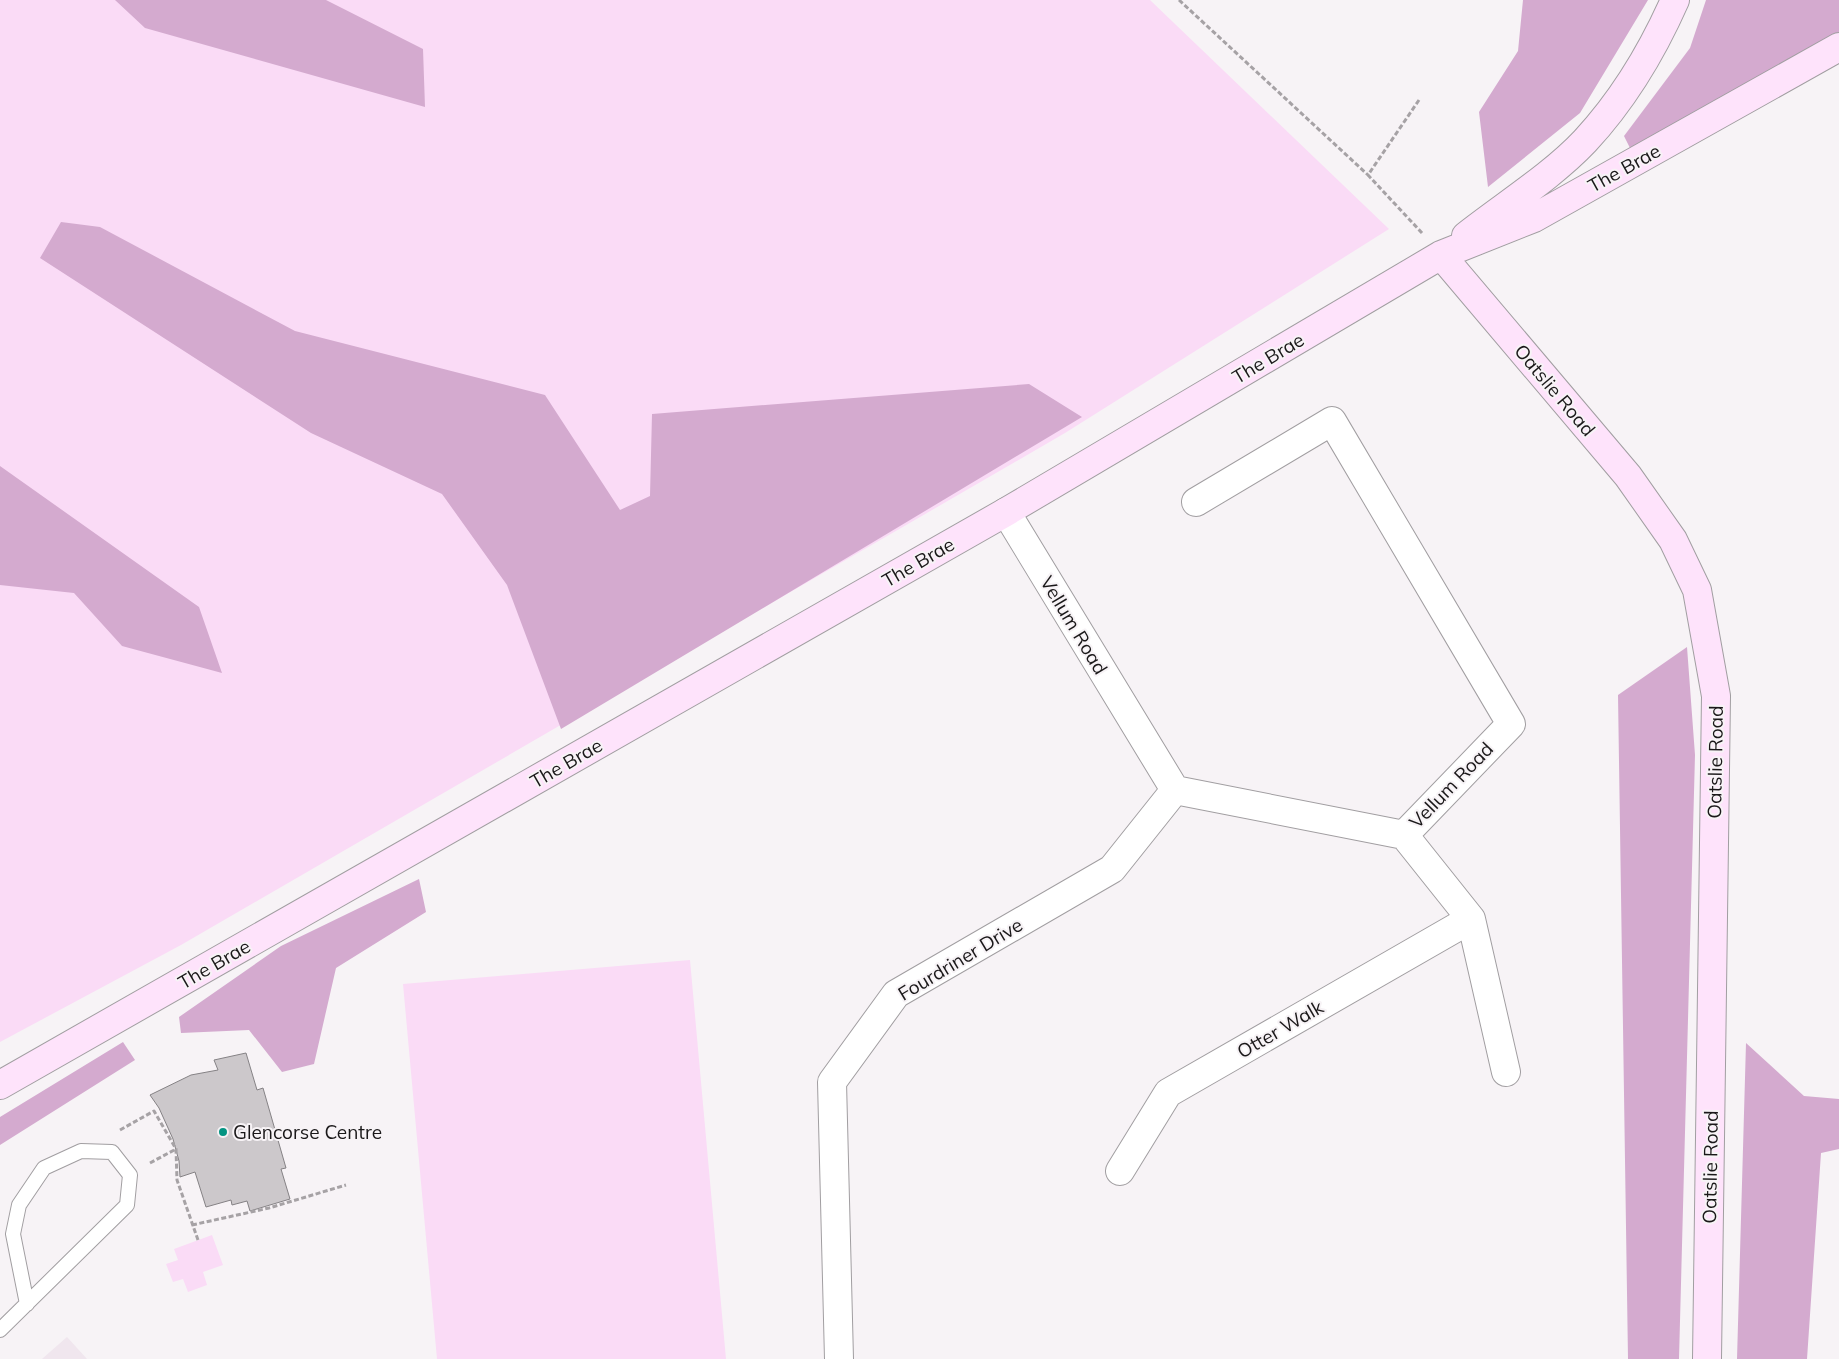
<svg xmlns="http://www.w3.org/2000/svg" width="1839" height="1359" font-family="Mulish,sans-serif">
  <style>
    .built { fill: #f0e6ee }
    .green { fill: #fadbf6 }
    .forest { fill: #d4aacf }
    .building { fill: #ccc8cb; stroke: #858285 }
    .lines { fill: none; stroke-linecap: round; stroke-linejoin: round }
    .lane-casing { stroke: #a19ea1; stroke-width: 16 }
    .street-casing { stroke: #a19ea1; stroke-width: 30 }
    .secondary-casing { stroke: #a19ea1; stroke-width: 30 }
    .path { stroke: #a6a2a5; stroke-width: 3; stroke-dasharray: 5 2.5; stroke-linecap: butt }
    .lane { stroke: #fff; stroke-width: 14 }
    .street { stroke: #fff; stroke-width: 28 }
    .secondary { stroke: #fee3fb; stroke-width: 28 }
    .poi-dot { fill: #039482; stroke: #f7f3f6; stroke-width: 2 }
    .labels { text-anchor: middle; stroke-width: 4; stroke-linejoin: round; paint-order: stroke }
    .street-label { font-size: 19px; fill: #1a1819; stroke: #f7f3f6 }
    .poi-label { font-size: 19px; fill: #1a1819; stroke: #f7f3f6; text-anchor: start }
  </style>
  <rect width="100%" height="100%" fill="#f7f3f6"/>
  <!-- built -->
  <path class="built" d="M67,1337L87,1359H42Z"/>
  <!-- green -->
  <path class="green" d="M0,0H1150L1389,229L1065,433L181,945L0,1042Z
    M690,960L726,1359H437L403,984Z
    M212,1235L223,1265L203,1272L207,1285L188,1292L183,1279L173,1282L166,1264L178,1260L174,1249Z"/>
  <!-- forest -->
  <path class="forest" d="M115,0H326L423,49L425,107L145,28Z
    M1523,0H1648L1580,113L1488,187L1479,112L1518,51Z
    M1706,0H1839V32L1631,150L1624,136L1690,48Z
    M61,222L100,227L295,331L545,395L620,510L650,496L652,414L1029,384L1082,417L561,729L507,585L442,494L311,433L40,258Z
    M0,466L199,607L222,673L122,646L74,593L0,585Z
    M1687,647L1695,755L1679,1359H1628L1618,695Z
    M419,879L426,912L336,968L314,1064L282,1072L249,1030L181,1033L179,1017L281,946Z
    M123,1042L135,1060L0,1145V1117Z
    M1746,1043L1804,1096L1839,1099V1149L1821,1153L1807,1359H1737Z"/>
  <!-- building -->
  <path class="building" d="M246,1053L257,1090L263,1088L286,1168L281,1169L290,1199L250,1211L247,1201L232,1205L231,1200L206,1207L195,1172L180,1177L179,1161L173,1139L159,1108L150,1095L191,1075L218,1070L214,1060Z"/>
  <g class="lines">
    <defs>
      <path id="lane" d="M0,1330L127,1205L130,1175L112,1152L81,1151L44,1168L19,1205L13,1234L27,1304"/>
      <path id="street" d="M1006,512L1175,790L1404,835L1511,724L1332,421L1196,502
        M1404,835L1471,919L1506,1072
        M1120,1171L1168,1093L1471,919
        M839,1359L832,1082L896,994L1112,869L1175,790"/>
      <path id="secondary" d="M1466,236C1504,206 1552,176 1585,141C1624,99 1652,52 1675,0
        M1441,255L1628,476L1673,540L1697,590L1716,696L1707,1359
        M0,1085L1006,512L1441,255L1534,218L1839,47"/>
    </defs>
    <!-- lane casing -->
    <use href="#lane" class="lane-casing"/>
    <!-- street casing -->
    <use href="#street" class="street-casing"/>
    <!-- secondary casing -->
    <use href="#secondary" class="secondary-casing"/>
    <!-- path -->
    <path class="path" d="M1179,0L1368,175
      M1419,100L1368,175L1422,233
      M120,1130L154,1111L176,1149L177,1180L198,1240
      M150,1163L176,1149
      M192,1225L269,1208L346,1185"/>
    <!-- lane -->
    <use href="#lane" class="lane"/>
    <!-- street -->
    <use href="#street" class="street"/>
    <!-- secondary -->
    <use href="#secondary" class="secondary"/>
  </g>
  <!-- markers -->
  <circle class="poi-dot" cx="223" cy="1132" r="5"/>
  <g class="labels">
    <!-- street labels -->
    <g class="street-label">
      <text transform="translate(1624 168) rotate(-29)" y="7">The Brae</text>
      <text transform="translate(1268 358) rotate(-31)" y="7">The Brae</text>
      <text transform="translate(1555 390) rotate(50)" y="7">Oatslie Road</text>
      <text transform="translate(918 562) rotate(-30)" y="7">The Brae</text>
      <text transform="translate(1074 625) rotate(59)" y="7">Vellum Road</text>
      <text transform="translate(1715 762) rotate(-89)" y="7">Oatslie Road</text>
      <text transform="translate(566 763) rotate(-30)" y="7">The Brae</text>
      <text transform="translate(1451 785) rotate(-46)" y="7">Vellum Road</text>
      <text transform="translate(960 959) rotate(-31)" y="7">Fourdriner Drive</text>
      <text transform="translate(214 964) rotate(-30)" y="7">The Brae</text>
      <text transform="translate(1280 1029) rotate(-30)" y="7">Otter Walk</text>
      <text transform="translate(1710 1167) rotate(-89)" y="7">Oatslie Road</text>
    </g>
    <!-- poi labels -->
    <g class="poi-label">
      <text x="233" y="1139">Glencorse Centre</text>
    </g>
  </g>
</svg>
